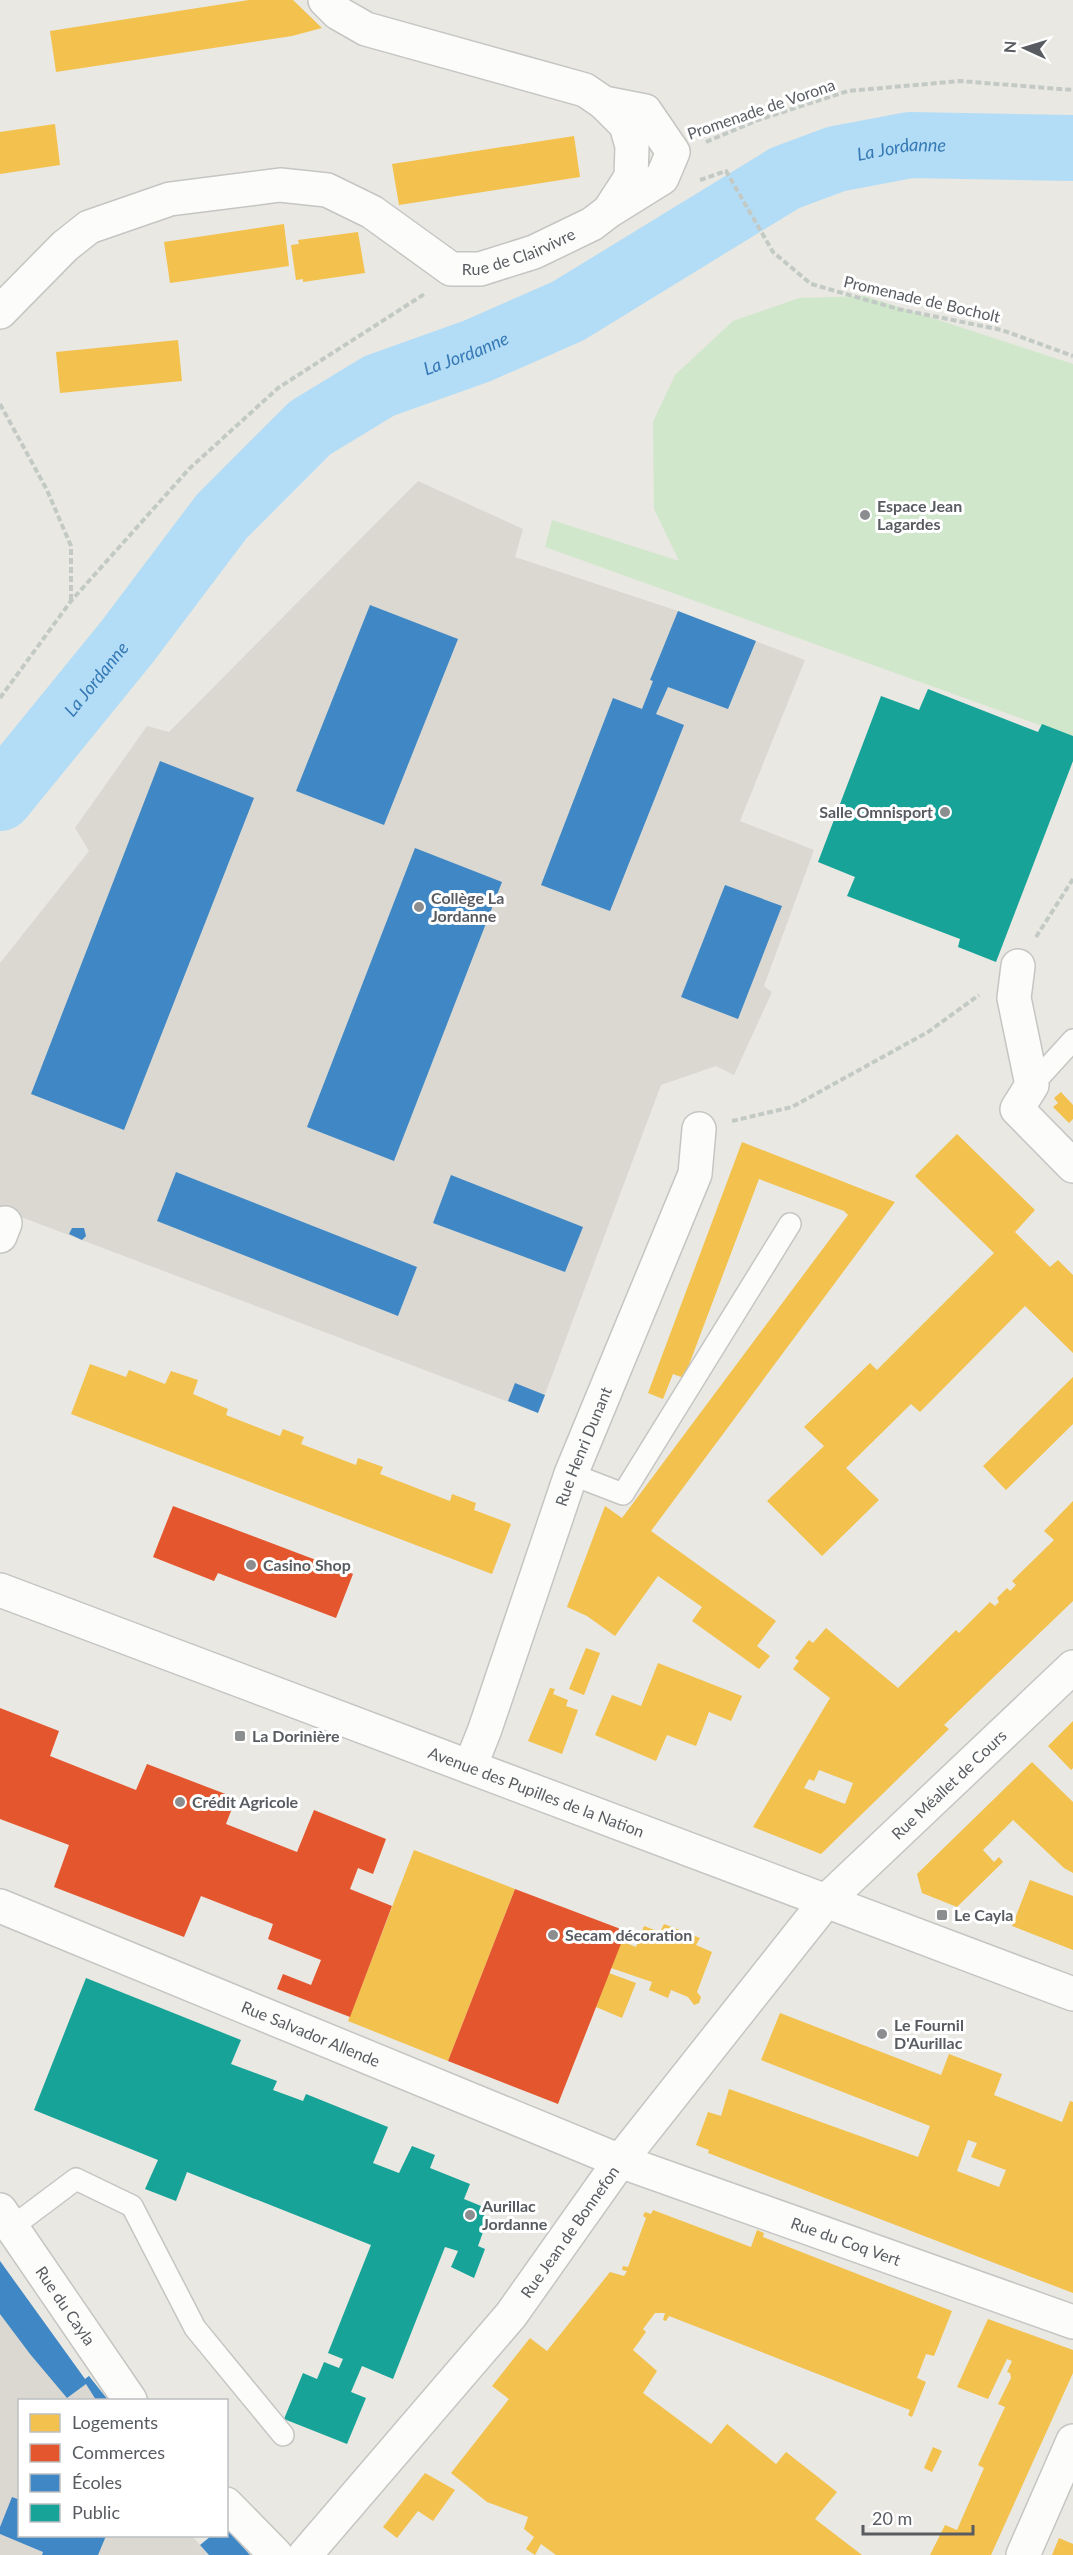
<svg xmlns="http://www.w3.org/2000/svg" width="1073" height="2555" font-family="Lato,sans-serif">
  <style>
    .education { fill: #dbd8d1 }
    .green { fill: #d0e7cb }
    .homes { fill: #f2c14e; fill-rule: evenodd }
    .shops { fill: #e4572e }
    .schools { fill: #3f88c5 }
    .public { fill: #17a398 }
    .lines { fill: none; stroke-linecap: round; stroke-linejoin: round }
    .river { stroke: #b3ddf6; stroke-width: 66 }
    .lane-casing { stroke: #c5c5c3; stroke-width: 24 }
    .street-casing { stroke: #c5c5c3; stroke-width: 36 }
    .secondary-casing { stroke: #c5c6c4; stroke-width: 36 }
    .path { stroke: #c3cac6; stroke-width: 4; stroke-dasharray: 6 3; stroke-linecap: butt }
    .lane { stroke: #fcfcfb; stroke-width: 21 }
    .street { stroke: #fcfcfb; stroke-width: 33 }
    .secondary { stroke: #fcfcfb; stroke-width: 33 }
    .poi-dot { fill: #8b8d8e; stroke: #fff; stroke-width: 2 }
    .labels { text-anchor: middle; stroke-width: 6; stroke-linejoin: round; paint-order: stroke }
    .street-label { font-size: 16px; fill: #585c61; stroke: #fff }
    .poi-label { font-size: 16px; font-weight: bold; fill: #585c61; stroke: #fff; text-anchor: start }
    .water-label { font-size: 18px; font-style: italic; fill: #3679b5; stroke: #fff }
  </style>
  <rect width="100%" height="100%" fill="#e9e8e2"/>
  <!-- education -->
  <path class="education" d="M418,481L523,529L515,557L678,611L805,660L740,821L814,850L764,986L772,992L734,1075L716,1066L661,1085L538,1413L0,1209V963L89,851L75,828L147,726L169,732Z
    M0,2261L85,2379L89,2376L108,2400H20V2536H192L209,2555H0Z"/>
  <!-- green -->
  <path class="green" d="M865,296L1073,364V737L545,547L552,520L679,561L654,509L653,422L675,375L733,321L799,298Z"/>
  <!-- homes -->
  <path class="homes" d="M249,0H293L322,28L292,36L56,72L50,31Z
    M55,124L60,165L0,174V132Z
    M574,136L580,177L399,205L392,164Z
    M284,224L289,266L170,283L164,242Z
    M358,232L365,273L303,282V279L296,280L291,245L299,244L298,240Z
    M178,340L182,381L60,393L56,352Z
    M1061,1092L1073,1105V1119L1069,1123L1053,1107L1058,1103L1054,1098Z
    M957,1134L1035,1210L1015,1232L1050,1267L1058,1260L1073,1275V1353L1025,1306L920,1412L911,1404L846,1468L879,1500L822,1556L767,1501L824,1446L804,1427L870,1363L877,1370L994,1253L915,1176Z
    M742,1142L895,1202L651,1531L776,1621L757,1646L770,1656L759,1669L692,1621L702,1607L658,1576L615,1636L587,1616L567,1607L605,1506L622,1518L848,1215L844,1211L759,1179L684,1378L673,1374L663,1399L648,1393Z
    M90,1364L126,1377L129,1370L165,1384L171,1371L198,1380L193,1394L228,1409L226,1415L280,1436L283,1429L304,1437L301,1444L356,1465L358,1458L383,1467L380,1474L450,1501L452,1494L476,1503L474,1510L511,1524L492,1574L71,1414Z
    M1073,1377V1424L1006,1490L983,1466Z
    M1073,1501V1601L944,1725L949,1729L821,1854L753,1827L830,1698L793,1669L799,1661L795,1658L809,1640L813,1643L826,1628L898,1688L956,1630L959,1633L990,1602L995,1606L999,1602L997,1598L1007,1588L1010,1591L1016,1585L1012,1581L1054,1540L1044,1531ZM819,1770L853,1783L845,1804L804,1788L809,1779L814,1781Z
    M586,1648L600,1653L584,1695L569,1689Z
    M658,1663L742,1696L731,1721L709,1712L696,1746L667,1735L656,1761L595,1735L612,1695L641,1706Z
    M550,1688L555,1689L553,1694L568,1700L566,1706L578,1710L562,1754L528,1741Z
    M1073,1721V1768L1071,1770L1048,1746Z
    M1032,1762L1073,1802V1873L1064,1868L1013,1820L983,1850L994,1862L999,1857L1003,1862L957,1907L922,1893L917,1874Z
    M414,1850L515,1889L448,2061L348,2021Z
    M1030,1880L1073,1896V1950L1012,1926Z
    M664,1924L700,1938L696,1945L712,1952L697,1992L701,1997L699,2003L694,2005L688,1997L671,1990L668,1998L649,1990L652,1982L611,1968L621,1941L636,1947L644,1926L660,1932Z
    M609,1973L636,1983L622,2018L596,2007Z
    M780,2013L941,2075L949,2054L978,2065L1002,2074L994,2095L1062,2122L1070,2101L1073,2102V2293L708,2153L709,2150L696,2145L708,2112L721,2116L729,2089L918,2157L930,2126L761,2060ZM968,2140L977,2143L971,2157L1006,2170L999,2187L957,2171Z
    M653,2210L751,2247L757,2230L764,2233L763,2237L952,2311L934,2356L926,2354L917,2378L926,2382L912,2417L908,2415L910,2410L669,2316L666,2321L663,2320L665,2313H655L643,2329L646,2332L633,2350L657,2371L643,2393L711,2444L727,2424L776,2464L786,2452L837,2492L815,2519L862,2555H556L541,2544L535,2555L526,2549L534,2537L524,2529L528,2517L487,2502L451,2473L509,2399L492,2386L530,2338L547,2351L610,2272L624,2276L627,2271L622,2270L623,2266L628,2267L646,2218L643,2216L645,2212L651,2214Z
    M988,2319L1073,2350V2373L991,2555H930L945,2525L957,2530L984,2468L978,2465L1005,2407L998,2404L1011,2378L1010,2373L1007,2372L1012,2361L1007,2359L988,2399L957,2387Z
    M933,2447L942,2451L932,2472L924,2468Z
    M425,2473L455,2490L433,2521L418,2511L397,2538L383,2527Z
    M1059,2538L1073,2544V2555H1052Z"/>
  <!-- shops -->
  <path class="shops" d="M173,1506L353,1574L336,1618L218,1573L214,1581L153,1557Z
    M0,1708L59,1731L50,1756L136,1790L147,1764L236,1798L226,1824L297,1852L314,1810L386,1839L373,1874L358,1868L350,1889L392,1906L350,2017L277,1989L283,1974L311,1985L321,1960L268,1939L273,1924L201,1896L184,1937L54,1887L69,1845L0,1819Z
    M515,1889L626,1931L558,2104L448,2061Z"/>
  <!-- schools -->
  <path class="schools" d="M370,605L458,639L384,825L296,791Z
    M678,611L756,641L728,709L668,687L656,714L684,725L610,911L541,885L613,698L642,709L653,681L650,680Z
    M160,761L254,798L124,1130L31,1094Z
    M415,848L502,882L394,1161L307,1127Z
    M725,885L782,906L738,1019L681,997Z
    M176,1172L417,1267L398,1316L157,1221Z
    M451,1175L583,1227L565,1272L433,1223Z
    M72,1228H84L86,1236L82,1240L69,1234Z
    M515,1383L545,1395L538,1413L508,1401Z
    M0,2261L85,2379L89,2376L108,2400H96L86,2384L67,2398L30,2354L0,2314Z
    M12,2497L20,2500V2536H106L98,2555H42L43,2552L0,2534V2527Z
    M226,2528L250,2555H209L200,2545L211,2536H226Z"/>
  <!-- public -->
  <path class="public" d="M928,689L1038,732L1042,724L1073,736V761L996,962L958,947L960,939L847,896L855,877L818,862L881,696L919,710Z
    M86,1978L241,2040L231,2064L277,2081L273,2090L303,2101L306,2094L388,2127L373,2163L399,2173L412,2146L435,2155L430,2168L470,2184L464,2199L486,2208L483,2219L487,2221L478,2246L485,2249L474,2278L451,2267L458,2251L445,2247L393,2379L362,2366L351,2392L366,2398L347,2444L284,2419L303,2373L317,2379L324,2362L339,2368L343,2359L328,2353L371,2245L187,2172L176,2201L145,2189L158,2160L34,2110Z"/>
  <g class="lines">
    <!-- river -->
    <path class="river" id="s1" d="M0,798L127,642L222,516L310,428L379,386L477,351L568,311L785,178L836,159L910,145L1073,148"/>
    <defs>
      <path id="lane" d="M1032,1085L1073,1040
        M571,1474L623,1494L790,1224
        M12,2227L76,2179L132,2206L195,2328L283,2435"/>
      <g id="street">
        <path d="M604,103L626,125L632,146L631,177L611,208"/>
        <path id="s2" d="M0,312L65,246L89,227L170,199L280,185L327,190L372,212L451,269H480L534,252L592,224L609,211L662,178L673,152L645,111L604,103L585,90L366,29L338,13L325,0"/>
        <path d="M1018,966L1014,998L1032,1085L1017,1109L1073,1166"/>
        <path d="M0,1236L5,1223"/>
        <path id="s3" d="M470,1767L485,1729L571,1474L695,1174L699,1129"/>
        <path id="s4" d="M0,1906L620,2161L1073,2322"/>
        <path id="s5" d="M0,2210L130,2400"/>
        <path d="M226,2504L276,2555"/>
        <path id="s6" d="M305,2555L511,2315L620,2161L826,1901L1073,1667"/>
        <path d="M1023,2555L1073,2441"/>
      </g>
      <g id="secondary">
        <path id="s7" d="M0,1590L1073,1994"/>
      </g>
    </defs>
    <!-- lane casing -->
    <use href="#lane" class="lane-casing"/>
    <!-- street casing -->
    <use href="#street" class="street-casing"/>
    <!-- secondary casing -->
    <use href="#secondary" class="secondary-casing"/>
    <!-- path -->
    <path class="path" d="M706,142L758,120L848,91L960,81L1073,90
      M700,180L726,171L773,252L811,284L898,309L1002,330L1073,356
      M0,404L47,490L71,546V601
      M0,698L71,601L189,469L278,388L426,293
      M1036,937L1073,879
      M732,1121L792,1107L928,1032L979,995"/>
    <!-- lane -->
    <use href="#lane" class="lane"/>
    <!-- street -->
    <use href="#street" class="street"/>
    <!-- secondary -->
    <use href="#secondary" class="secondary"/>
  </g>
  <!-- markers -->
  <g class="poi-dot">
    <circle cx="865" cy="515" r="6"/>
    <circle cx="945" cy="812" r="6"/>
    <circle cx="419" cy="907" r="6"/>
    <circle cx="251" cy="1565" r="6"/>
    <rect x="234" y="1730" width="12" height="12" rx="3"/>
    <circle cx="180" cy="1802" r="6"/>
    <rect x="936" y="1909" width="12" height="12" rx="3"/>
    <circle cx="553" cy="1935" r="6"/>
    <circle cx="882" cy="2034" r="6"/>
    <circle cx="470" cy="2215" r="6"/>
  </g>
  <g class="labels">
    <!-- street labels -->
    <g class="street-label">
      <text transform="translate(761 109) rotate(-19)" y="6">Promenade de Vorona</text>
      <text dy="6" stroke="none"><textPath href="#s2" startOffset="585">Rue de Clairvivre</textPath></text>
      <text transform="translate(922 299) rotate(13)" y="6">Promenade de Bocholt</text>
      <text dy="6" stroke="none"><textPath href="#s3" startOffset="340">Rue Henri Dunant</textPath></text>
      <text dy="6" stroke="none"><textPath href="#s6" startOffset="1006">Rue Méallet de Cours</textPath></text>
      <text dy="6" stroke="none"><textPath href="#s7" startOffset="573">Avenue des Pupilles de la Nation</textPath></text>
      <text dy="6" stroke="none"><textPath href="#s4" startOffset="336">Rue Salvador Allende</textPath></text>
      <text dy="6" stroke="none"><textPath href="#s6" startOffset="418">Rue Jean de Bonnefon</textPath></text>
      <text dy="6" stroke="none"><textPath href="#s4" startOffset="910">Rue du Coq Vert</textPath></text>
      <text dy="6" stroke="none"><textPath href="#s5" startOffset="116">Rue du Cayla</textPath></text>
    </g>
    <!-- poi labels -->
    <g class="poi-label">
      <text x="877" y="512">Espace Jean<tspan x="877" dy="18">Lagardes</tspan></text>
      <text x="933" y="818" text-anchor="end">Salle Omnisport</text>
      <text x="431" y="904">Collège La<tspan x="431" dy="18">Jordanne</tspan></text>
      <text x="263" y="1571">Casino Shop</text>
      <text x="252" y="1742">La Dorinière</text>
      <text x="192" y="1808">Crédit Agricole</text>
      <text x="954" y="1921">Le Cayla</text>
      <text x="565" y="1941">Secam décoration</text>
      <text x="894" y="2031">Le Fournil<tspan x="894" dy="18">D'Aurillac</tspan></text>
      <text x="482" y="2212">Aurillac<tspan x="482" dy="18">Jordanne</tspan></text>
    </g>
    <!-- water labels -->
    <g class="water-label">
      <text dy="6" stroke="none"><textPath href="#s1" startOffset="1143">La Jordanne</textPath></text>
      <text dy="6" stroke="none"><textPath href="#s1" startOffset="657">La Jordanne</textPath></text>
      <text dy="6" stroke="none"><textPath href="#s1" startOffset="153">La Jordanne</textPath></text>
    </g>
  </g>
  <!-- legend -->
  <rect x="18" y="2399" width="210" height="138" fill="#ffffff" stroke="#bcbec0" stroke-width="1.5"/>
  <rect x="30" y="2414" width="30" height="18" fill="#f2c14e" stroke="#bcbec0" stroke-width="1.5"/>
  <text x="72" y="2429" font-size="18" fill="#585c61">Logements</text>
  <rect x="30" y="2444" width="30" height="18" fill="#e4572e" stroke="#bcbec0" stroke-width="1.5"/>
  <text x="72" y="2459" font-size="18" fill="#585c61">Commerces</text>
  <rect x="30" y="2474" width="30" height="18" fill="#3f88c5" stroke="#bcbec0" stroke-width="1.5"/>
  <text x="72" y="2489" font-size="18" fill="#585c61">Écoles</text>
  <rect x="30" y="2504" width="30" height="18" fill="#17a398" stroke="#bcbec0" stroke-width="1.5"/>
  <text x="72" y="2519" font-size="18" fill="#585c61">Public</text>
  <!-- north arrow -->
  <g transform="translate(1025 48) rotate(274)" stroke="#ffffff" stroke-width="4.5" paint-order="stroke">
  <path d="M0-4.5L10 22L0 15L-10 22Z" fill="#585c61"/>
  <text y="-9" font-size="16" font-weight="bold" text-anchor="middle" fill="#585c61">N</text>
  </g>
  <!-- scale -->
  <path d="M863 2525v9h110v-9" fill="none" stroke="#585c61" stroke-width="3"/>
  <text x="872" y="2525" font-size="18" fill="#585c61" stroke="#ffffff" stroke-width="4.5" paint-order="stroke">20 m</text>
</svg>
